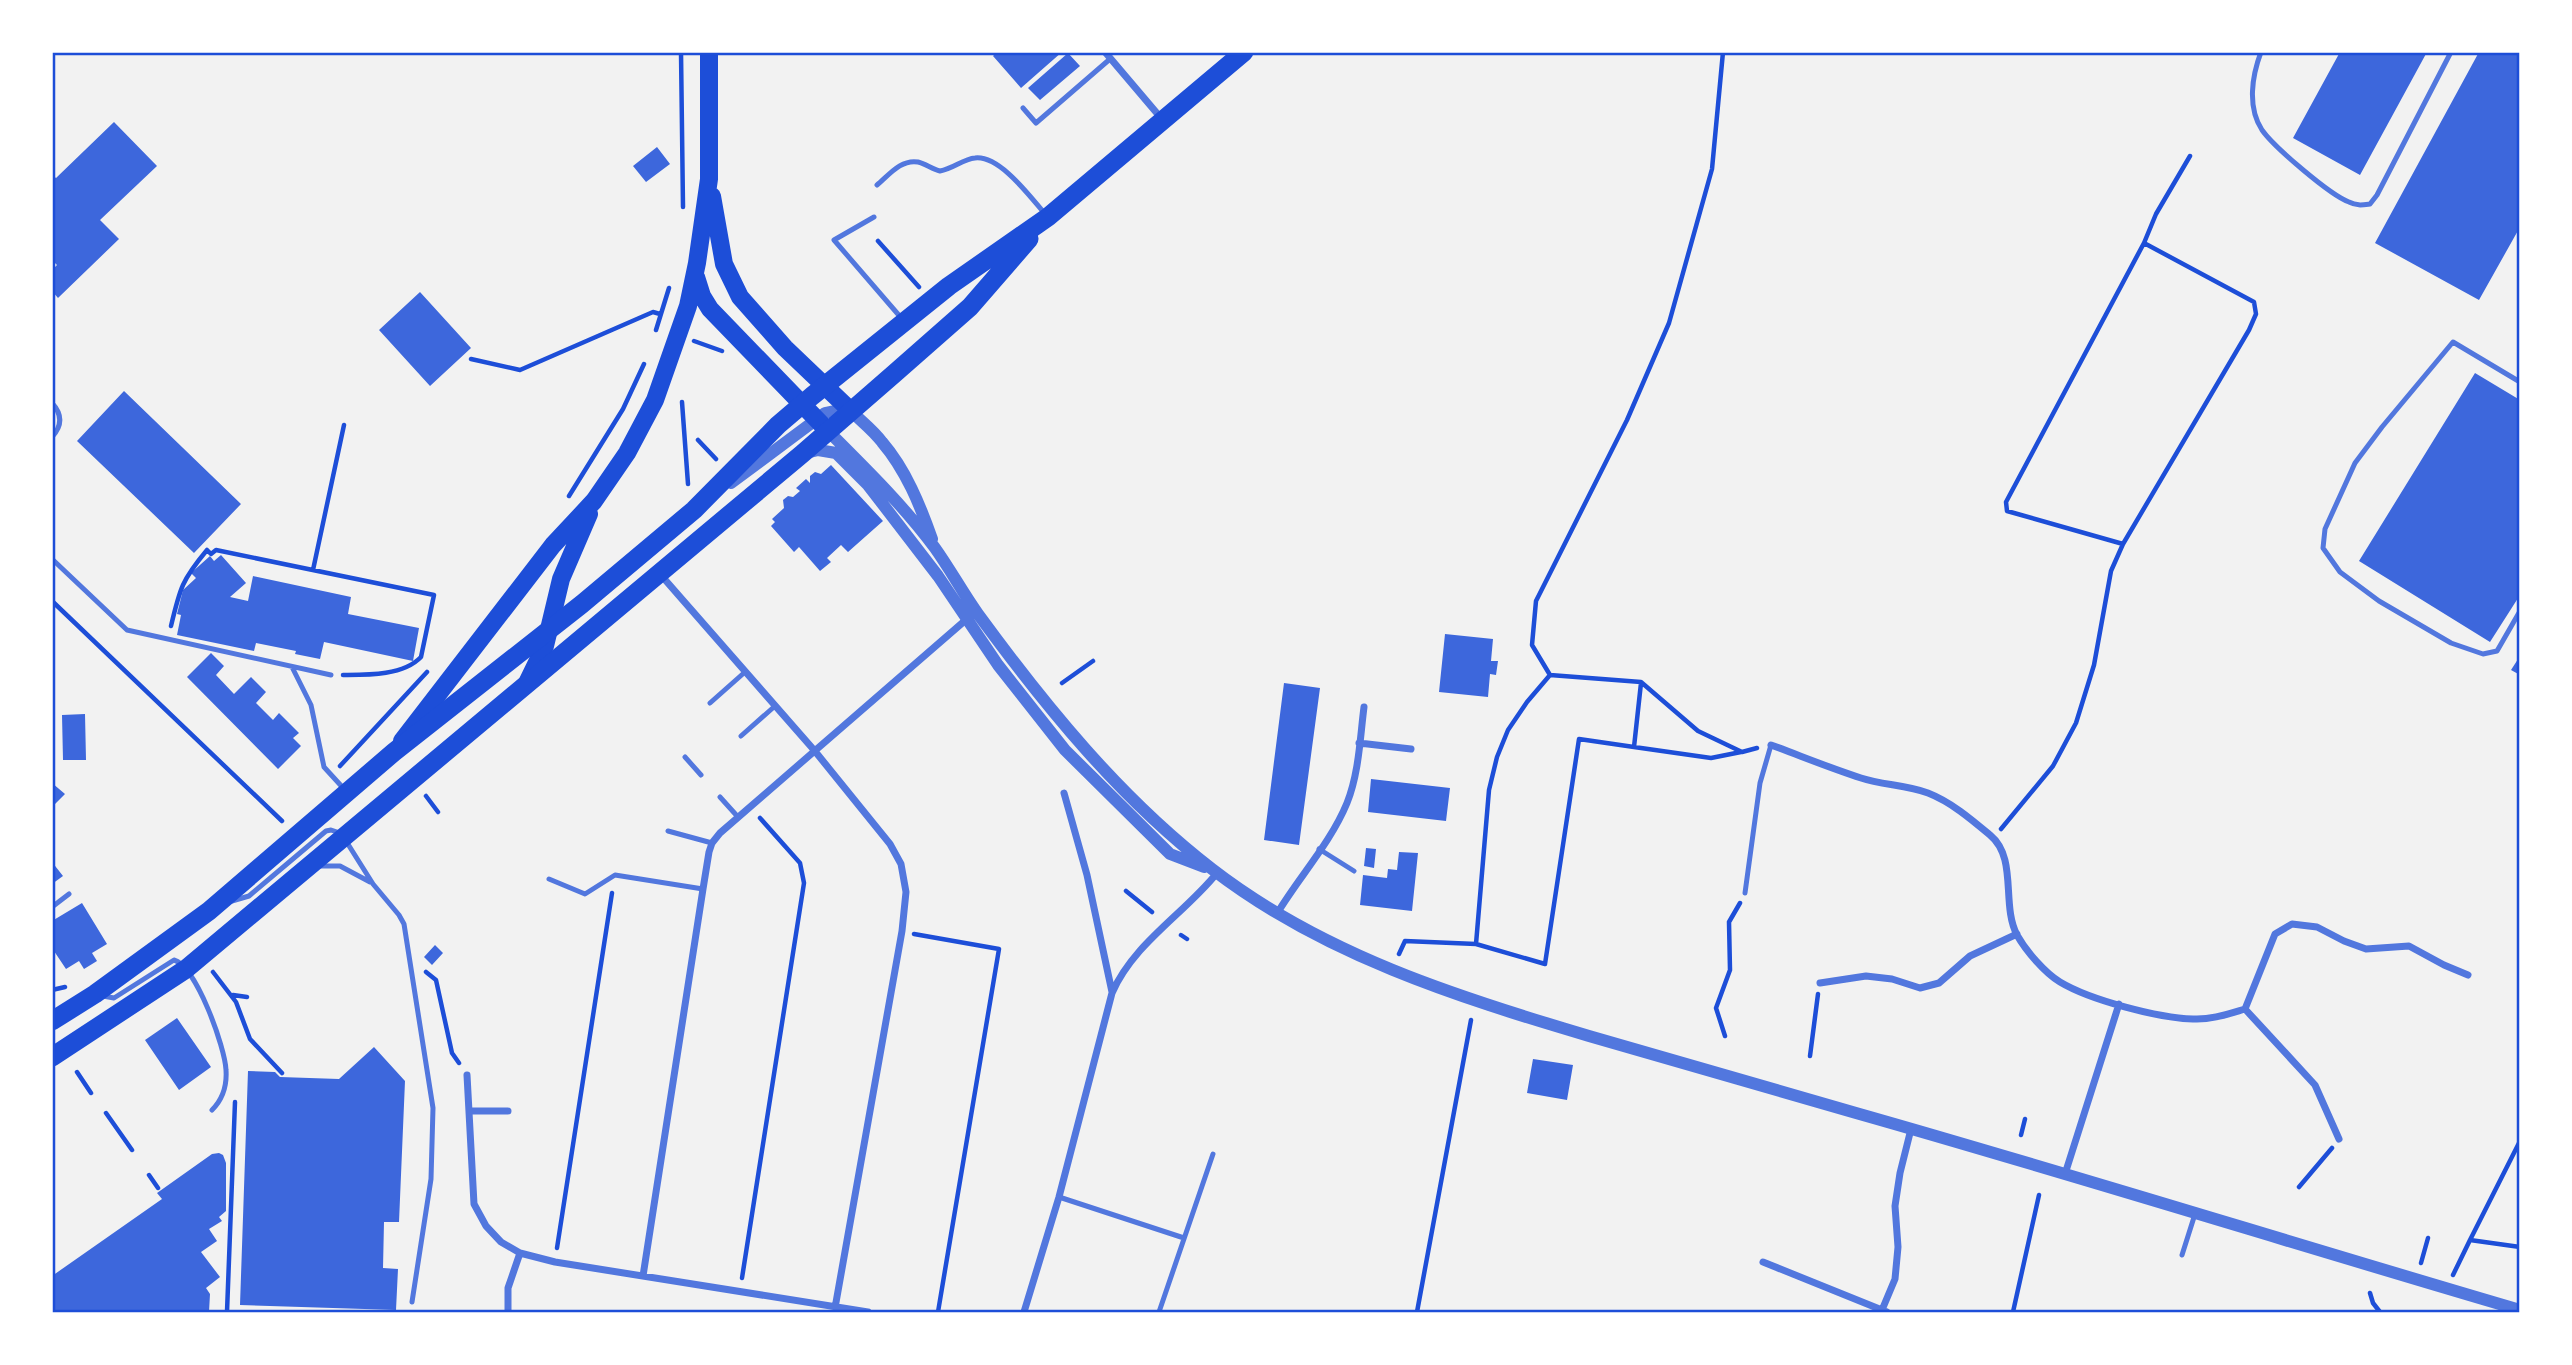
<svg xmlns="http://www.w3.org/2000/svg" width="2572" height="1365" font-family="'Alegreya Sans',sans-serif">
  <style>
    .building { fill: #3d67dc }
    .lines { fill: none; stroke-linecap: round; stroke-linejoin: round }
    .path { stroke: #1d4ed8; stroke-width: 4.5 }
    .service { stroke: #5277de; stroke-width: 5 }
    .minor { stroke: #5277de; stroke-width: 7 }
    .tertiary { stroke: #5277de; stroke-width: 12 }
    .primary { stroke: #1d4ed8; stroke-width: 18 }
    .trunk { stroke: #1d4ed8; stroke-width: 19 }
    .neatline { fill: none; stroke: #1d4ed8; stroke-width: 2.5 }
  </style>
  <rect width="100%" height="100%" fill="#f2f2f2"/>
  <!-- building -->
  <path class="building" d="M997,52H1062L1021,88L993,56Z
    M2340,52H2427L2360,175L2293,138Z
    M2479,52H2520V227L2479,300L2375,243Z
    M1068,53L1080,66L1040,100L1028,88Z
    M114,122L157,166L100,220L119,239L58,298L52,291V270L57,265L52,260V175L56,178Z
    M657,147L670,164L646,182L633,166Z
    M420,292L471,348L430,386L379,330Z
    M2475,373L2520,400V595L2490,642L2359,561Z
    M124,391L241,504L194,553L77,441Z
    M831,465L883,521L848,552L841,545L827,558L831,562L820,571L799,547L794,552L771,526L775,522L772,519L784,508L783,500L788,496L793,497L800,491L796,488L806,479L810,483V476L815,472L821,474Z
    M221,555L246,583L230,597L248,601L253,576L351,597L348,614L419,628L413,661L324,642L320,659L295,654L296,651L256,643L254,651L177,635L181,615L177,614L183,590L196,578L191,573L210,556L214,561Z
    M1445,634L1493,639L1491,661H1498L1496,675L1490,674L1488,697L1439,692Z
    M211,653L224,666L216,675L234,694L251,677L266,692L256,703L273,720L279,713L299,733L293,738L301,746L278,769L187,677Z
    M2520,656V675L2511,670Z
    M1284,683L1320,688L1299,845L1264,840Z
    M85,714L86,760H63L62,715Z
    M1371,779L1450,788L1446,821L1368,812Z
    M52,783L65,794L52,807Z
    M1366,848L1376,849L1374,868L1364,866Z
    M1399,852L1418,853L1412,911L1360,905L1363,875L1387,878L1388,869L1397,870Z
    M52,862L63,876L52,884Z
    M82,903L107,944L92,953L97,961L84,969L79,961L66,969L52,948V921Z
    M435,945L443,953L432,965L424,957Z
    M177,1018L211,1067L179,1090L145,1040Z
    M374,1047L405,1081L399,1222H384L383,1268L398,1269L396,1310L240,1305L248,1071L275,1072L280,1077L339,1079Z
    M1533,1059L1573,1065L1567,1100L1527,1093Z
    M219,1153L223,1155L226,1163V1211L219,1217L222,1221L209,1229L217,1241L201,1252L220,1277L206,1288L210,1294L209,1312H52V1276L162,1199L157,1193L212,1154Z"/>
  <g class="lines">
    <!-- path -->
    <path class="path" d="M681,52L683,207
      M1723,52L1712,169L1669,323L1627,420L1536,601L1532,645L1550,675L1641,682L1698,731L1742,752L1757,748
      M878,241L919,287
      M656,330L669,288
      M694,341L722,351
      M471,359L520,370L653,312L660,314
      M682,402L688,484
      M698,440L716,459
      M569,496L623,409L644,364
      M2123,544L2007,511L2006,502L2144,243L2156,214L2190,156
      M313,570L344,425
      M52,601L282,821
      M171,626C180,588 182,580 207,550L211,554L216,550L434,595L421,657C403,676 366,675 343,675
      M1062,683L1093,661
      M1641,683L1634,747L1711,758L1741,752
      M340,766L427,672
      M426,796L438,812
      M2001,829L2053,766L2076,723L2094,665L2111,571L2123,544L2249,330L2256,314L2254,302L2144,243
      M1126,891L1152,912
      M914,934L999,949L938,1312
      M1181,935L1187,939
      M1476,944L1545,964L1579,739L1634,747
      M1399,954L1405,941L1476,944L1489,790L1497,757L1508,730L1527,702L1550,675
      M213,972L236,1002L250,1039L282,1073
      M426,972L436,980L452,1053L459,1063
      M52,990L65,987
      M233,995L247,997
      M1725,1036L1716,1008L1730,970L1729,922L1740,903
      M1810,1056L1818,994
      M77,1072L91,1093
      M106,1113L132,1150
      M2021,1135L2025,1119
      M2520,1141L2470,1240L2520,1247
      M149,1175L158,1188
      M2299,1187L2332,1148
      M557,1248L612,893
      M2421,1263L2428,1238
      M2453,1275L2470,1240
      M742,1278L804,883L800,863L760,818
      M2370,1293L2373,1303L2380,1312
      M227,1312L235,1102
      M1417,1312L1471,1020
      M2013,1312L2039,1195"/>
    <!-- service -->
    <path class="service" d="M2261,52C2252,76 2247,107 2262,130C2274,147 2330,195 2349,202C2357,206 2362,205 2370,204L2377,195L2451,52
      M1023,108L1036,123L1110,59
      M877,185C889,175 901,159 918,162C926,164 932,169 940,171C953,169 963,159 975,158C1000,155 1031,198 1046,215
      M874,217L834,240L903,320
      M2520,382L2453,342L2382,427L2355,463L2325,529L2323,548L2340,572L2379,601L2451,643L2483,654L2497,651L2520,611
      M52,403C62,414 63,425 52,437
      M52,559L127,630L331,675
      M292,667L311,705L324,767L345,790
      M710,703L745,672
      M741,736L775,706
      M685,757L701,775
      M720,797L738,817
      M668,831L712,843
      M346,841L373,884L399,915L404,924L433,1108L431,1179L412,1302
      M1319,849L1354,871
      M321,866H340L370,882
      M549,879L585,894L615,875L703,889
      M1745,893L1760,783L1771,745
      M232,901L249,896L326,831L331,830L340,833
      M52,907L69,894
      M103,996L114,998L174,960C196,966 225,1047 226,1070C227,1085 223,1099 212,1110
      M1059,1197L1184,1238
      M2182,1255L2195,1214
      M1159,1312L1213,1154"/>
    <!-- minor -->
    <path class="minor" d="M1105,52L1161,118
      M660,574L814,750L890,844L901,864L906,892L902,931L835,1308
      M1359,743L1411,749
      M1771,745C1801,756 1830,768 1861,778C1882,785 1907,785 1928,793C1951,802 1971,819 1990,835C2018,858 2001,905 2017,935C2026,951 2045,973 2060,982C2090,1000 2158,1018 2193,1019C2211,1020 2228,1014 2245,1009L2275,934L2292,924L2317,927L2344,941L2366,949L2409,946L2444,965L2468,975
      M1064,793L1087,875L1112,992
      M1278,912C1300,876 1331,842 1347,803C1359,773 1360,738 1364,707
      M1820,983L1866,976L1892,979L1920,988L1939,983L1970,956L2017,934
      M2245,1009L2315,1085L2339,1139
      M467,1075L474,1204L486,1226L501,1242L520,1253L555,1262L868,1312
      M470,1111H508
      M2065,1174L2119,1004
      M1763,1262L1887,1312
      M643,1276L703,889L709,852L712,843L720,833L968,618
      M1882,1310L1895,1279L1898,1247L1895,1206L1900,1173L1911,1129
      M508,1312V1288L520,1253
      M1024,1312L1059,1197L1112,993C1134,943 1184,914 1217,873"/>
    <!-- tertiary -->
    <path class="tertiary" d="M828,431C865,468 904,506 935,548C950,569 963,593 978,614C1046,707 1120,798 1212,869C1322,954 1457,997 1589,1036C1678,1061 1767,1087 1856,1113C2078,1176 2298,1245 2520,1310
      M806,453L818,450L836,453L868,485L938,576L998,665L1065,750L1170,854L1204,867
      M731,483L825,413L844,409L851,411C861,421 873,430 882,442C906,470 920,505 932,539"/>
    <!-- primary -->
    <path class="primary" d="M712,196L724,264L740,297L785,348L851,411
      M696,277L702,296L710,309L828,431
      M528,681L545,646L561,579L589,514
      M402,741L553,545L594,501L627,453L655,400L688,306L697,263L709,179V52"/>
    <!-- trunk -->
    <path class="trunk" d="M52,1021L95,994L209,911L394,752L582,604L694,510L778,425L812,396L949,286L1048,217L1244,52
      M52,1057L186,969L802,454L895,373L970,307L1029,239"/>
  </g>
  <!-- border -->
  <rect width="2572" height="1365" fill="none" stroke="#ffffff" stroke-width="108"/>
  <rect x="54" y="54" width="2464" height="1257" class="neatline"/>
</svg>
